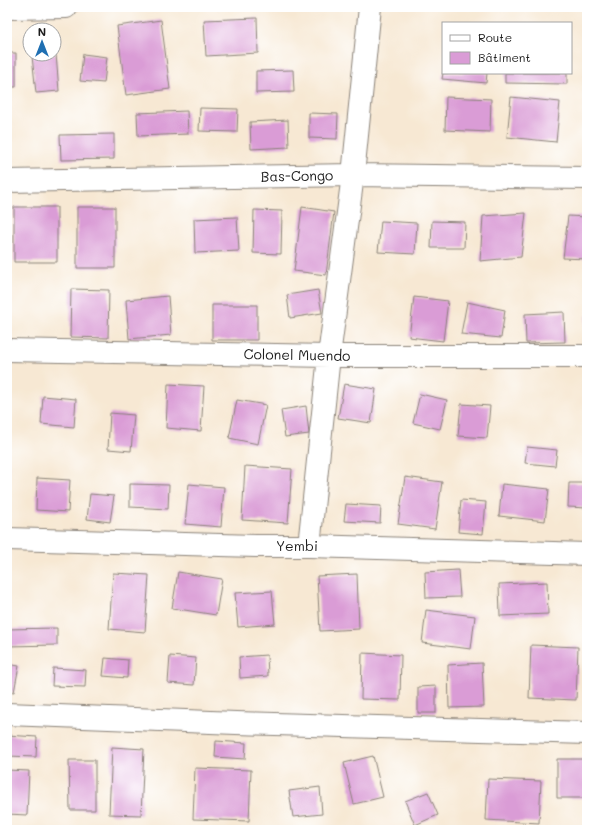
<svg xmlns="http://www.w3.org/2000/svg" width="594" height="837" font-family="Mali,sans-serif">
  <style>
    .building { fill: #da9cd6 }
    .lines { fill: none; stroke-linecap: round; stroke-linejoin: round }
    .minor-casing { stroke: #8a8278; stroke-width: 24 }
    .minor { stroke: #fff; stroke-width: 22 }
    .labels { text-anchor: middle; stroke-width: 3; stroke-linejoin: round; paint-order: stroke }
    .street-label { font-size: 14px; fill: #1c1c1c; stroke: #fff }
  </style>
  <rect width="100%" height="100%" fill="#fff"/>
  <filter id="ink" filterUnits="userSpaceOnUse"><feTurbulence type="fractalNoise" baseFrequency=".025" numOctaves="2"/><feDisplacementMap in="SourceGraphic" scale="8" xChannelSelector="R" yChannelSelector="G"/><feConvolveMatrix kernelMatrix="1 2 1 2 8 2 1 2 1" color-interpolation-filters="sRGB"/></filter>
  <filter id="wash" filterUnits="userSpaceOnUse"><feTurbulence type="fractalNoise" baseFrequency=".012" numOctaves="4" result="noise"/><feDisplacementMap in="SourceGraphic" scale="16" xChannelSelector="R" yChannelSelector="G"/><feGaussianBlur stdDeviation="0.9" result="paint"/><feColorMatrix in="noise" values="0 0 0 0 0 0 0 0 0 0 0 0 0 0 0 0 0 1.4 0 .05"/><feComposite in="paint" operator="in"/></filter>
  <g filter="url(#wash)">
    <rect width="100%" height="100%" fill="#f7e8d3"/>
    <g id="blocks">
      <!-- building -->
      <path class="building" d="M257,18L258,53L206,56L204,20Z
        M161,20L170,89L126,95L117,26Z
        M7,53H16V87H7Z
        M56,54L59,91L36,93L32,56Z
        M83,54L107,57L104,83L80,81Z
        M293,70L294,92L256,93V71Z
        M443,73H487L486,83L442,79Z
        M505,73H567V84L505,83Z
        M446,97L491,99L490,132L445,130Z
        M511,97L560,102L556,142L507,137Z
        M200,108L238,109L237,132L199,131Z
        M187,111L188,134L138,136L137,113Z
        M309,113L338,114L337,139L309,138Z
        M288,120L289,147L251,149L250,122Z
        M114,134V159L61,160L60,135Z
        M14,207H57V262H14Z
        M77,207H115V268H77Z
        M302,207L334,212L326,275L294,271Z
        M254,210L282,211L281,254L253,253Z
        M526,213L521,257L480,261L483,216Z
        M568,216L587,217V259L563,258Z
        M237,217L239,251L195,253L194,219Z
        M381,221L417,223L415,254L378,252Z
        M432,221L465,222L464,248H431Z
        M71,289L109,290L108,338L70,337Z
        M318,290L322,313L290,318L287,295Z
        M168,296L171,335L129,339L126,300Z
        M414,297L448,301L443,341L409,337Z
        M467,302L505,310L501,338L461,334Z
        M212,305H257V340H212Z
        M564,312L565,342L526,343L525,314Z
        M586,316H587V332H585Z
        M168,384L204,386L201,431L166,428Z
        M344,384L376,389L371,423L338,418Z
        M420,394L447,400L440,429L413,423Z
        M43,396L76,399L74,427L41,424Z
        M237,400L266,405L258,444L229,438Z
        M461,404L490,406L487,438L458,436Z
        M306,406L309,434L285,437L281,410Z
        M110,413L134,415L131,451L108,449Z
        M527,447L557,450L555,466L525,463Z
        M7,466H9L8,486H7Z
        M245,466L292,469L288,523L242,520Z
        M405,477L442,482L435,529L398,524Z
        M37,478L70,480L68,512L36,510Z
        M569,483H587V508L568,507Z
        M130,484L169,485L168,509L130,507Z
        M189,484L224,487L221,527L185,524Z
        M502,484L549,489L545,521L499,516Z
        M90,494L114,496L110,522L87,519Z
        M461,500L486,502L483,534L458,532Z
        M346,504L381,506L380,523L344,521Z
        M458,570L460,597L426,598L425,572Z
        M178,572L222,579L216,615L172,608Z
        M113,573L149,575L145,632L109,629Z
        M357,574L359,629L320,631L317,576Z
        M547,582L548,614L500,616L499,584Z
        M272,591L275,624L238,627L235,593Z
        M426,610L475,616L471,649L422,643Z
        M57,628V645L7,646V629Z
        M531,645L578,647L576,700L529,698Z
        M362,653L401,655L400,700L361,699Z
        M267,655L268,676L240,678L239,657Z
        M170,656L196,658L194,685L168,683Z
        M105,658L128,660L127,678L103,676Z
        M482,663L484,707L449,708L448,665Z
        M7,664L19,666L14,692L7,691Z
        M53,668L86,670L85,687L52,686Z
        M436,686V713H418V687Z
        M7,735L37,737L36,757L7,756Z
        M216,741L246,743L245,759L215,757Z
        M112,747L144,749L141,815L109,814Z
        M373,756L383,797L354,804L344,763Z
        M557,759H586L587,798H557Z
        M69,760H95V810H70Z
        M195,768L251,770L249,821L193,819Z
        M7,770L29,771L27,815L7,814Z
        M488,779L541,781L539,823L486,820Z
        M320,787L322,814L293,817L289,791Z
        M428,792L438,815L415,825L405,801Z"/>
    </g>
  </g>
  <g filter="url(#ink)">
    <use href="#blocks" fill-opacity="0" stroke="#8a8278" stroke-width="1"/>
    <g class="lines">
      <defs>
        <path id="minor" d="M7,8L66,7
          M7,181L353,175L587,178
          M7,350L329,356H587
          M7,539L256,546H309L587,554
          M309,546L329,356L353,175L370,7
          M7,714L236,723L587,733"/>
      </defs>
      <!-- minor casing -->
      <use href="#minor" class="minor-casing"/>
      <!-- minor -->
      <use href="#minor" class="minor"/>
    </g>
  </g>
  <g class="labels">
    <!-- street labels -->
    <g class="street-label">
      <text transform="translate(297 176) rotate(-1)" y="5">Bas-Congo</text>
      <text transform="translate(297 355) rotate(1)" y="5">Colonel Muendo</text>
      <text x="297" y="551">Yembi</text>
    </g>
  </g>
  <!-- margin -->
  <rect width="594" height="837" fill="none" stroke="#fff" stroke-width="24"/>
  <!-- legend -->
  <rect x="442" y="22" width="130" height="52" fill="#ffffff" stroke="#a4a4a4"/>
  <rect x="450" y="35" width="20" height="6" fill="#ffffff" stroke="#a4a4a4"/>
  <text x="478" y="42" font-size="12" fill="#1c1c1c">Route</text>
  <rect x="450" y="52" width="20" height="12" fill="#da9cd6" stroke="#a4a4a4"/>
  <text x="478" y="62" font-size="12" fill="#1c1c1c">Bâtiment</text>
  <!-- north arrow -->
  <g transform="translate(42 42)"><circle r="19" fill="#ffffff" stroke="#a4a4a4"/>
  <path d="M0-3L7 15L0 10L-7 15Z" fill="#1f6fb2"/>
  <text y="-6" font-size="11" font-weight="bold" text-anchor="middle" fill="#1c1c1c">N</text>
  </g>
</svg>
